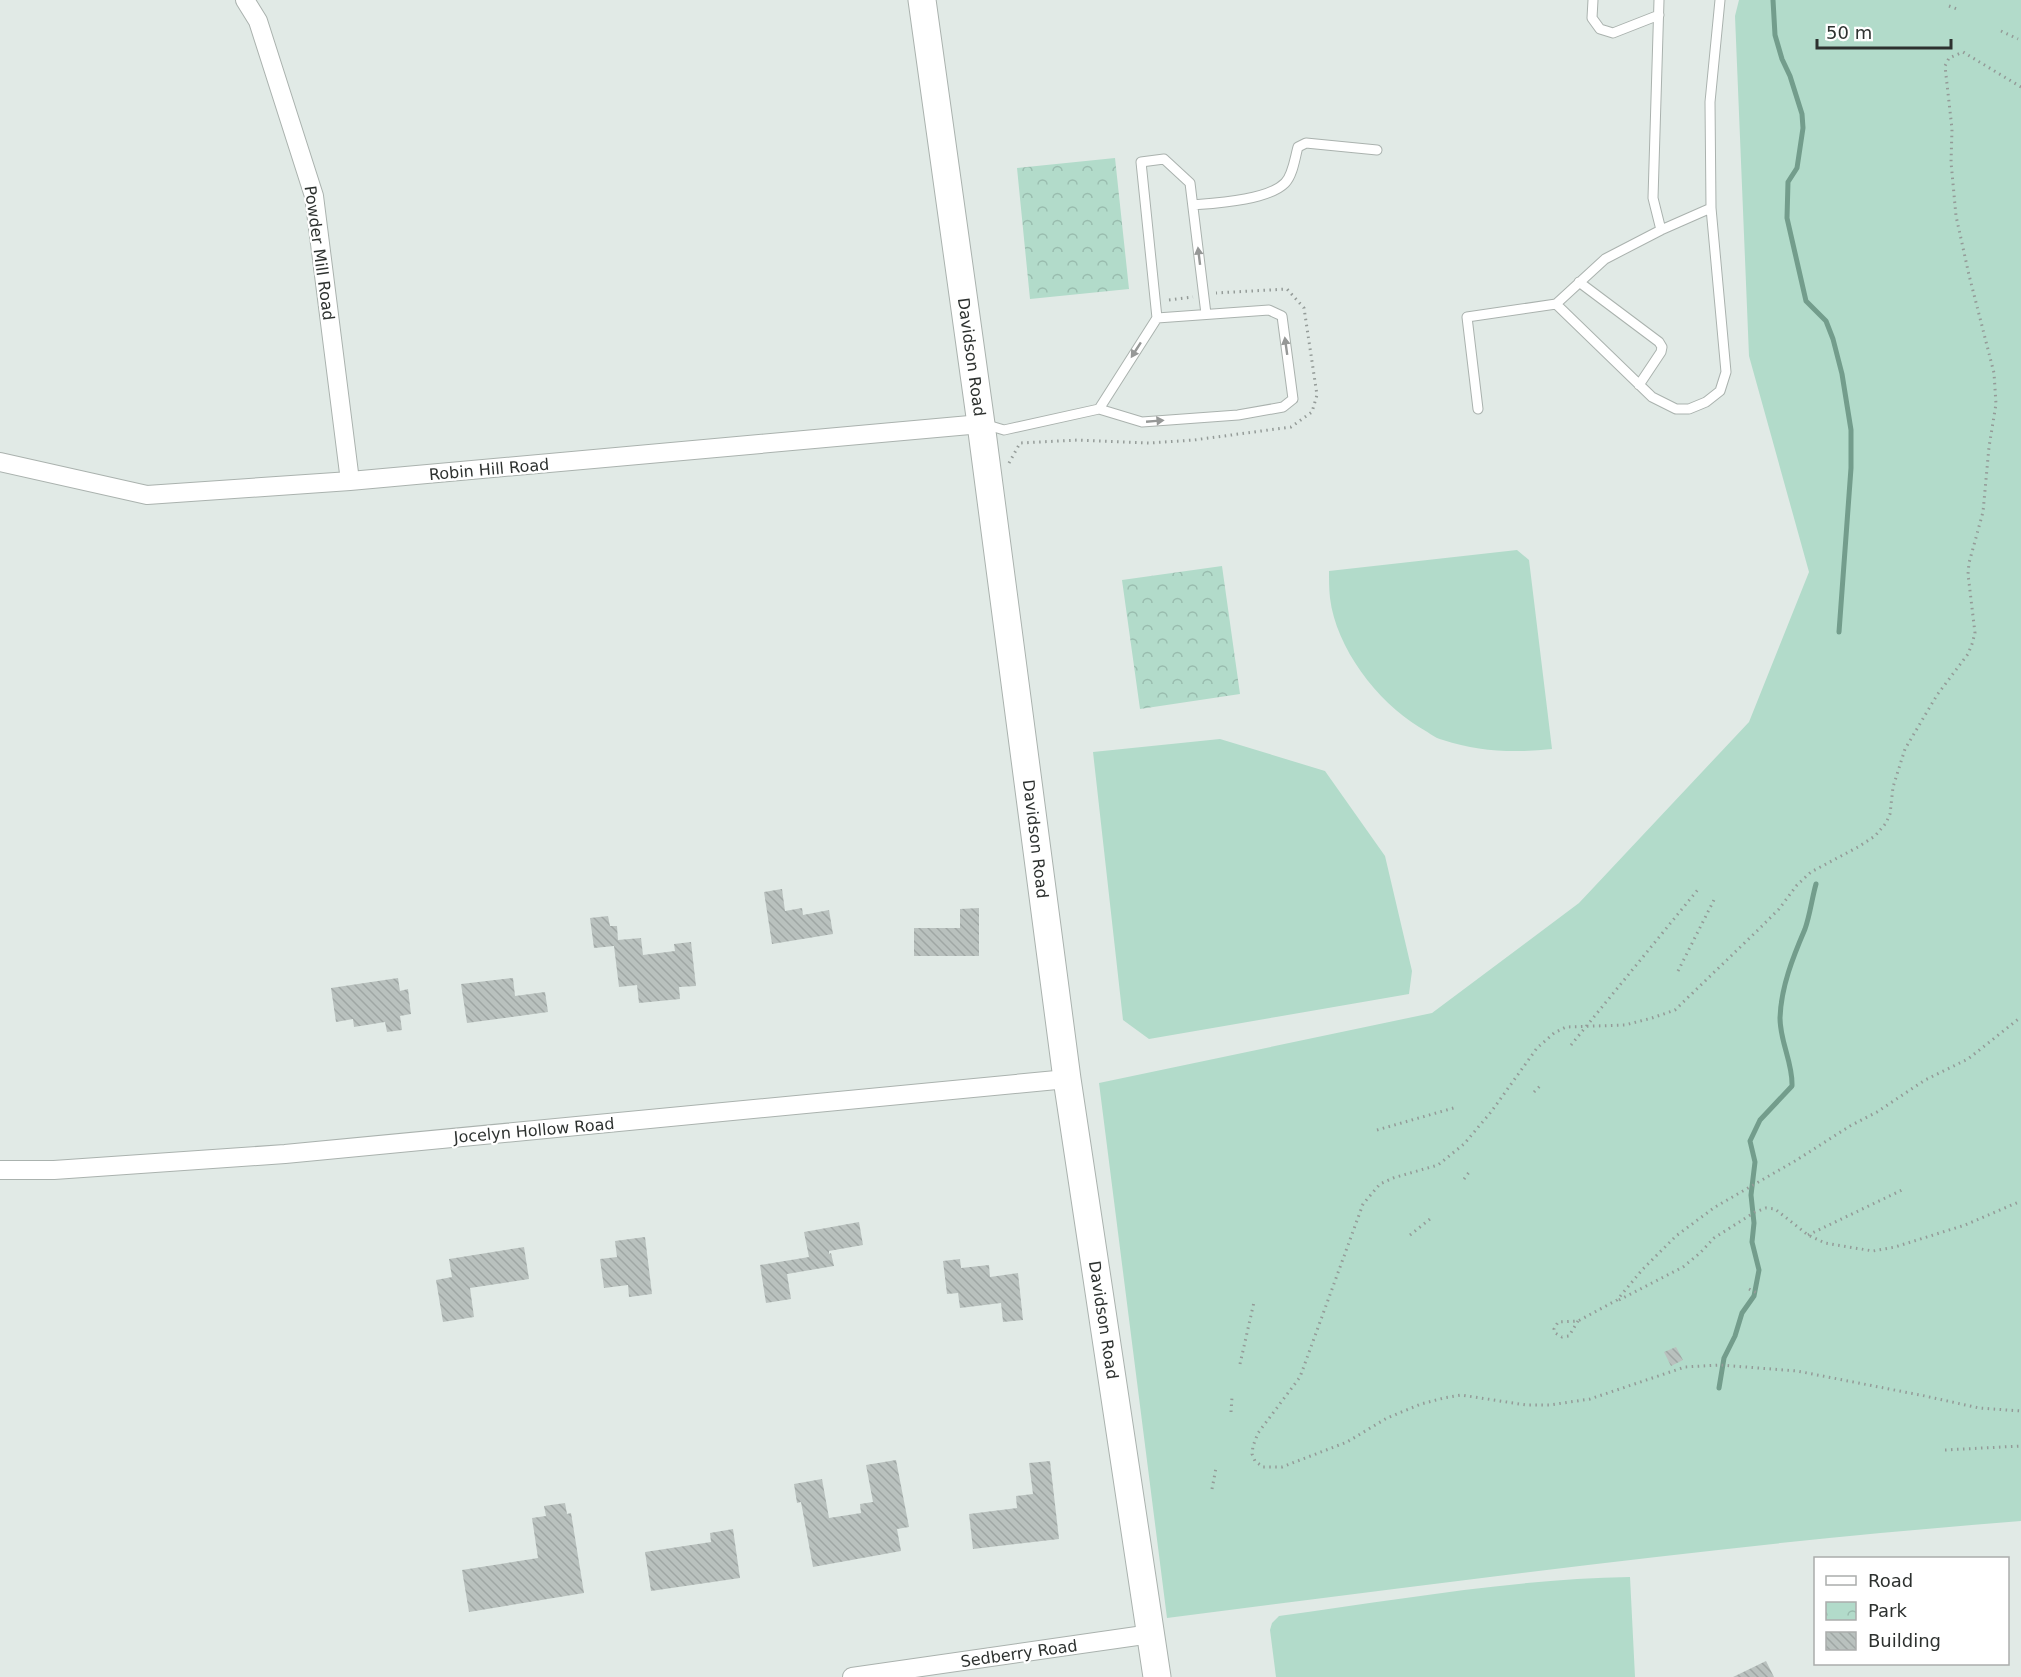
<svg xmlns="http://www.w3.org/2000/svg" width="2021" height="1677" font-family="'DejaVu Sans',sans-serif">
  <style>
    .grass { fill: #b2dbca }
    .park { fill: url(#park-crowns) }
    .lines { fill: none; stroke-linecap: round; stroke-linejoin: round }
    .stream { stroke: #739d8c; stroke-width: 5 }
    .building { fill: url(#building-back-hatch) }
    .lane-casing { stroke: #aab2ae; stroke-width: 11 }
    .street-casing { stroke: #aab2ae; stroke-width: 20 }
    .secondary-casing { stroke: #aab2ae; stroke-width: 29 }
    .path { stroke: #949b98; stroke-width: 3; stroke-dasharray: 1.5 4.5; stroke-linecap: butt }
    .lane { stroke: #fff; stroke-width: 9 }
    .street { stroke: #fff; stroke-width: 18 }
    .secondary { stroke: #fff; stroke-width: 27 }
    .oneway { fill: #969897 }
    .labels { text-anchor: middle; stroke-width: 4.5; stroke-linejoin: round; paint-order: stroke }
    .street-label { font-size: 16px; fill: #2d312f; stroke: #fff }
  </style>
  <defs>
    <pattern id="park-crowns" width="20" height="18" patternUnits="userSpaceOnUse" patternTransform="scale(1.5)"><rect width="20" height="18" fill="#b2dbca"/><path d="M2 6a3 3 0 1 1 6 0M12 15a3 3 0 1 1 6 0" fill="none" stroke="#99bcae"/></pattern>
    <pattern id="building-back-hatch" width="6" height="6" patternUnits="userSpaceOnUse" patternTransform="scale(1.5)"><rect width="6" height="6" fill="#b9c1be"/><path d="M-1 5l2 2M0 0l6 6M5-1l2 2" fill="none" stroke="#9fa6a4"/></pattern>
  </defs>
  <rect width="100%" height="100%" fill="#e1eae6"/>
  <!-- grass -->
  <path class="grass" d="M1739,0H2021V1521C1735,1543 1451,1582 1167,1618L1099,1083L1432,1013L1579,903L1749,722L1809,572L1749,356L1735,16Z
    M1517,550L1529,560L1552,749C1515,753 1479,752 1443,740C1434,738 1427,731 1419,727C1377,701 1336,648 1330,598C1329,589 1329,580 1329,571Z
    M1220,739L1325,771L1385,856L1412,971L1409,994L1149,1039L1123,1020L1093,752Z
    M1630,1577L1635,1677H1276L1270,1630L1272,1623L1279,1616C1395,1600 1513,1579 1630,1577Z"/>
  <!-- park -->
  <path class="park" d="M1115,158L1129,289L1030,299L1017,168Z
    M1222,566L1240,694L1140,709L1122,580Z"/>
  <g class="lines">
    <!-- stream -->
    <path class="stream" d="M1773,0L1775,35L1782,59L1790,76L1802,114L1803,128L1797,168L1788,182L1787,218L1806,301L1826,321L1833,339L1842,374L1851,430V468L1839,632
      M1719,1388L1724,1358L1735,1336L1742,1313L1754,1296L1759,1270L1752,1242L1754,1223L1751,1195L1755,1162L1750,1141L1760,1120L1792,1086C1793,1063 1780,1042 1780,1018C1781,987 1793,957 1805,929C1810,915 1812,898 1816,884"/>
  </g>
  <!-- building -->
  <path class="building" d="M782,889L785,911L802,908L803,915L829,910L833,934L772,944L764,892Z
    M979,908V956H914V928H960V909Z
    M608,916L610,926H617L618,940L641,938L643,955L675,951L674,944L691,942L696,986L679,987L680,999L639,1003L637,985L619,987L614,946L594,948L590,918Z
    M398,978L400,991L408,989L411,1014L400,1016L402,1030L387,1032L385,1022L354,1027L353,1019L336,1022L331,988Z
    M513,978L515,996L545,992L548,1012L467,1023L461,984Z
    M859,1222L863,1245L829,1251V1254L831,1253L834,1266L787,1274L791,1299L766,1303L760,1265L809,1257L804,1232Z
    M645,1237L652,1294L629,1297L628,1285L604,1288L600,1259L617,1257L615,1241Z
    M524,1247L529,1279L470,1288L474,1317L443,1322L436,1280L452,1277L449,1259Z
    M960,1259L961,1268L989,1265L990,1277L1018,1273L1023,1320L1003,1322L1001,1303L960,1308L958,1293L947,1294L943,1261Z
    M1676,1347L1683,1360L1671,1366L1664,1352Z
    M896,1460L909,1527L897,1529L901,1551L813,1567L801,1502L797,1503L794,1484L822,1479L829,1518L861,1513L860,1504L873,1502L866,1465Z
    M1050,1461L1059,1539L973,1549L969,1514L1017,1508L1016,1496L1033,1494L1029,1463Z
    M565,1503L567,1514L571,1513L584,1593L469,1612L462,1570L538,1558L532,1518L546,1516L544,1506Z
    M733,1529L740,1578L651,1591L645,1552L711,1542L710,1533Z
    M1766,1661L1774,1677H1733Z"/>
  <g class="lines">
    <defs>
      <path id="lane" d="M1593,0L1592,18L1600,29L1613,33L1659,15
        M1193,205C1217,203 1268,200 1285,183C1293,175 1295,157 1298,147L1306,143L1377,150
        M1661,230L1711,208L1710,102L1720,0
        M1579,282L1659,342L1662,347L1661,352L1639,385
        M1556,304L1652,397L1676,409H1689L1706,402L1720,391L1726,372L1711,208
        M1157,318L1141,162L1164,159L1190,183L1206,314
        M1478,409L1467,317L1556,304L1605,259L1661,230L1653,198L1659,0
        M984,424L1004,430L1099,409L1142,422L1238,415L1283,407L1293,399L1282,316L1269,310L1157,318L1099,409"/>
      <path id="street" d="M245,0L258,21L314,196L350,481
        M0,462L147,495L350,481L981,424
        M0,1170H54L285,1154L1067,1079
        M852,1677L1151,1634"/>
      <path id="secondary" d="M922,0L981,424L1067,1079L1157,1677"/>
    </defs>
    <!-- lane casing -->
    <use href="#lane" class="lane-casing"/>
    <!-- street casing -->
    <use href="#street" class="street-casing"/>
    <!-- secondary casing -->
    <use href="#secondary" class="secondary-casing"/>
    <!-- path -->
    <path class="path" d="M1949,6L1957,9
      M2001,31L2018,39
      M2021,87L1963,52L1949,58L1945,66L1952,129L1951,162L1956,216L1969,275L1994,373L1996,404L1989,447L1983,512L1969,563L1968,574L1975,633L1972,644L1968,654L1937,695L1905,749L1893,787L1890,814L1886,823L1875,836L1858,847L1811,872L1797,885L1779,909L1760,928L1675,1010L1652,1018L1625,1025L1566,1027L1554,1033L1537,1048L1491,1112L1464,1144L1438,1165L1393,1178L1380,1184L1363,1204L1300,1377L1258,1433L1253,1446L1252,1454L1255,1461L1263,1467H1282L1347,1442L1387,1418L1421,1404L1444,1398L1461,1395L1526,1405H1550L1590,1399L1685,1367L1720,1365L1797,1371L1925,1396L1979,1408L2021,1411
      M1169,300L1193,297
      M1009,463L1020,443L1078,440L1149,443L1194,440L1291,427L1312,412L1317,395L1304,308L1287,289L1216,293
      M1678,971L1715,898
      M1571,1045L1700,887
      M1534,1092L1540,1086
      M1377,1130L1457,1107
      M1464,1179L1470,1171
      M1410,1235L1430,1219
      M1808,1235L1902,1190
      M1749,1289L1759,1294
      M1619,1300L1683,1267L1700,1253L1714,1238L1755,1212L1766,1208L1775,1209L1808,1235L1825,1243L1873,1251L1895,1247L1965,1225L2021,1201
      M1578,1321L1569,1336L1562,1337L1555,1333L1554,1329L1558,1322L1578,1321L1617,1300L1642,1270L1676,1236L1715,1207L1795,1161L1850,1126L1877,1112L1925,1080L1968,1059L2021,1017
      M1240,1364L1254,1302
      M1231,1412L1232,1397
      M1945,1450L2021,1446
      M1212,1489L1216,1468"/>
    <!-- lane -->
    <use href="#lane" class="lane"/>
    <!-- street -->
    <use href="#street" class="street"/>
    <!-- secondary -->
    <use href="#secondary" class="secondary"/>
  </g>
  <!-- one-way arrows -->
  <defs><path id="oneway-solid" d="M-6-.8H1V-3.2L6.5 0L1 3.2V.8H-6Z" transform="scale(1.5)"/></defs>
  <g class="oneway">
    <use href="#oneway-solid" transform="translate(1199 256) rotate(-97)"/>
    <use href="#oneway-solid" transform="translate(1286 346) rotate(-98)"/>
    <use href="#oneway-solid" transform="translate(1136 350) rotate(123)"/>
    <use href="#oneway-solid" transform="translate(1155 421) rotate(-5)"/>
  </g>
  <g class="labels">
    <!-- street labels -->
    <g class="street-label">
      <text transform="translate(320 253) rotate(82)" y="6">Powder Mill Road</text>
      <text transform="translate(972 357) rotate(82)" y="6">Davidson Road</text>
      <text transform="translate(489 469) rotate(-5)" y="6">Robin Hill Road</text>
      <text transform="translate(1036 839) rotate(83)" y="6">Davidson Road</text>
      <text transform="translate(534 1130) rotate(-5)" y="6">Jocelyn Hollow Road</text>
      <text transform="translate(1104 1320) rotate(81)" y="6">Davidson Road</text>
      <text transform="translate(1019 1653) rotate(-8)" y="6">Sedberry Road</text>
    </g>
  </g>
  <!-- legend -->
  <rect x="1814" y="1557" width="195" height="108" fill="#ffffff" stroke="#abadac" stroke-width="1.5"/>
  <rect x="1826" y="1576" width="30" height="9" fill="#ffffff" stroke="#abadac" stroke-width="1.5"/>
  <text x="1868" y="1587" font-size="18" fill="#2d312f">Road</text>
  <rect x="1826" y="1602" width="30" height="18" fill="url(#park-crowns)" stroke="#abadac" stroke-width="1.5"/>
  <text x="1868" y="1617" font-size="18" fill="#2d312f">Park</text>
  <rect x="1826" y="1632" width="30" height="18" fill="url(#building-back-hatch)" stroke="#abadac" stroke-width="1.5"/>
  <text x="1868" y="1647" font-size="18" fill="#2d312f">Building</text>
  <!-- scale -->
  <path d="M1817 39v9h134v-9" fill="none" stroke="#2d312f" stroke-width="3"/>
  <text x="1826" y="39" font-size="18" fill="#2d312f" stroke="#ffffff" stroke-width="4.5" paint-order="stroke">50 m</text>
</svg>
